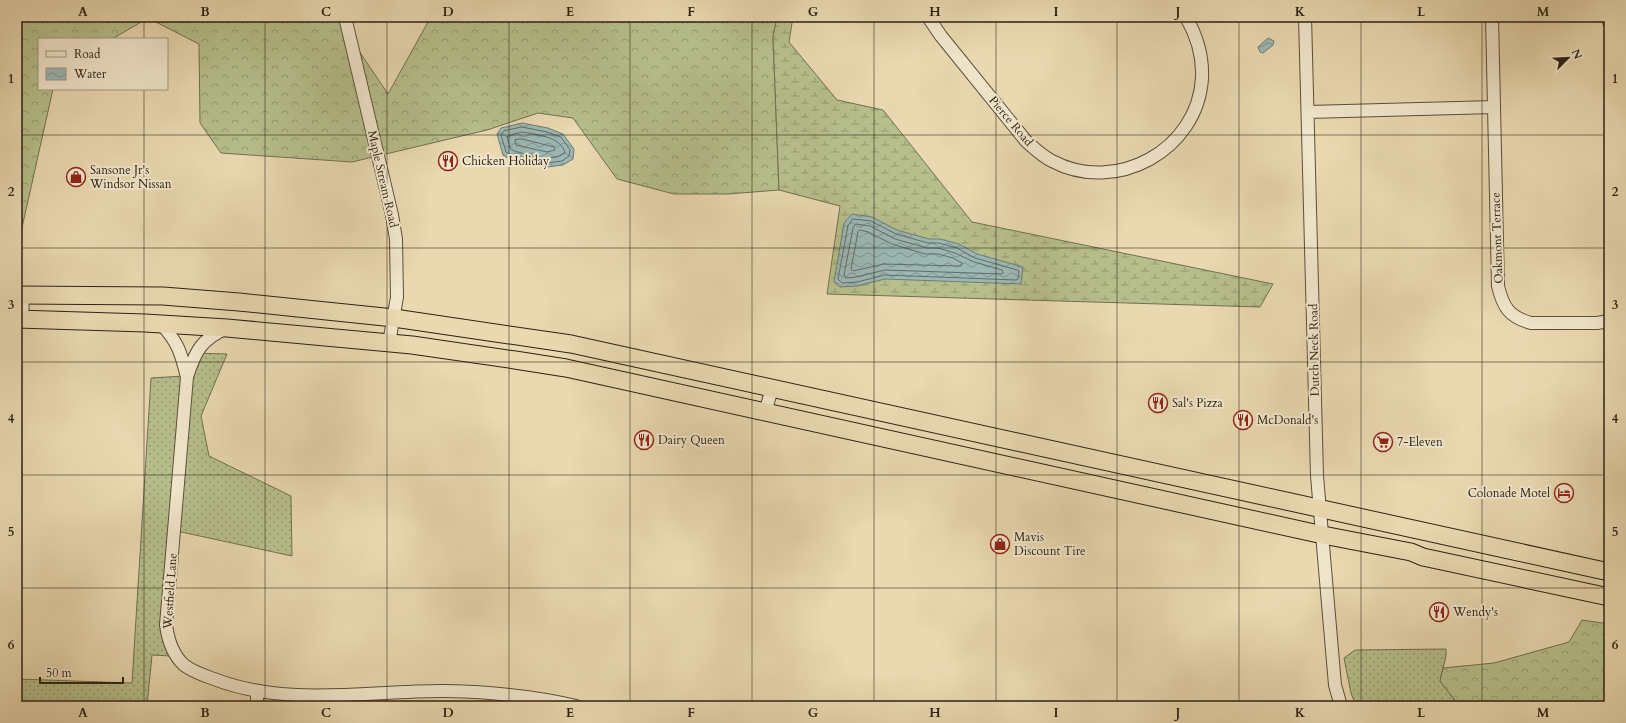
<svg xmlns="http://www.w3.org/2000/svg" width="1626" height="723" font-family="Cardo,serif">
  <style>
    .grass { fill: url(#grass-dots); stroke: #717050 }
    .forest { fill: url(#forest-crowns); stroke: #717050 }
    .wetland { fill: url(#wetland-marsh); stroke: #717050 }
    .water { fill: url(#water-waves); stroke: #6f7c74 }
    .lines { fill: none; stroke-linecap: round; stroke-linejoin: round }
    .shore { stroke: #646c64; stroke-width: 1 }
    .minor-casing { stroke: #5b4f3a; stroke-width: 14 }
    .highway-casing { stroke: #2c2113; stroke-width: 19 }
    .minor { stroke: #f1e6cc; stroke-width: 12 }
    .highway { stroke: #e9d8b0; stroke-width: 17 }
    .grid { fill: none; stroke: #2c2113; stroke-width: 1; stroke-opacity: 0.55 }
    .labels { text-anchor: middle; stroke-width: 4; stroke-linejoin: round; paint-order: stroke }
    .street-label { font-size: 12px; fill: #2c2113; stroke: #f1e6cc }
    .poi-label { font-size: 12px; fill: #2c2113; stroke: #f1e6cc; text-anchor: start }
    .neatline { fill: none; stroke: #2c2113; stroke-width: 1.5 }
    .grid-label { font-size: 13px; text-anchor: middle; font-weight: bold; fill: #2c2113 }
  </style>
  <defs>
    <pattern id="grass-dots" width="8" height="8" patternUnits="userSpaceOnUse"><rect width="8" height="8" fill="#b6bf8c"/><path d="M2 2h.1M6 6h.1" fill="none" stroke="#949b71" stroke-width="1.8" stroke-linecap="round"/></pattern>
    <pattern id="forest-crowns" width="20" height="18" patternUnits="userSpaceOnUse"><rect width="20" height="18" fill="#b6bf8c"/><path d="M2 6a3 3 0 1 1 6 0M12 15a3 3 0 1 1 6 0" fill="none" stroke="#949b71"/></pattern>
    <pattern id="wetland-marsh" width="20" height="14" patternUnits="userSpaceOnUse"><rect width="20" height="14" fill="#b6bf8c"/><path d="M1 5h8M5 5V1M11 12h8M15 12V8" fill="none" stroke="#949b71"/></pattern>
    <pattern id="water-waves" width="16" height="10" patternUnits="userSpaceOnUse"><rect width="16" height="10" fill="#9bb8b5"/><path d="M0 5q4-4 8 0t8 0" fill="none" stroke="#7f9592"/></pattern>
  </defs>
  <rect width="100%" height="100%" fill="#e9d8b0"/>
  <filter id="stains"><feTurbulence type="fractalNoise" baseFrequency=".005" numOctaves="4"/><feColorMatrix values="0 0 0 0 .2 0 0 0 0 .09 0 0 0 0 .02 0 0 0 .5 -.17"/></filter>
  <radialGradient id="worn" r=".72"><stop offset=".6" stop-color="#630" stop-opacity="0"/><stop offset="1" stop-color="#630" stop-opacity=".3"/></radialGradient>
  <!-- grass -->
  <path class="grass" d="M190,353L227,354L201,416L209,456L291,496L292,556L172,530L171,656L152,655L147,706H17V679L132,683L151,378L184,376Z
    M1446,649V656L1440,681L1459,706H1356L1351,693L1344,658L1355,650Z"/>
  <!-- forest -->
  <path class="forest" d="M17,17H336L388,94L428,22V17H777L773,37L779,190L728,194H674L617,179L573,118L538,113L487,130L352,162L221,153L200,123L199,44L148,18L112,39H39V89H53L17,250Z
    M1609,396V505L1604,397Z
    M1582,620L1609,624V706H1459L1440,681L1443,668L1494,663L1569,642Z"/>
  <!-- wetland -->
  <path class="wetland" d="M777,17H793L789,42L837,100L883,110L972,222L1273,284L1260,307L827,294L840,206L779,190L773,37Z"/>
  <!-- water -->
  <path class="water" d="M1268,38L1274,41L1273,45L1263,53L1260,52L1258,47Z
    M522,123L548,128L563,134L574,149L573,159L563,165L547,167L511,160L503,155L497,134L501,128Z
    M852,214L872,217L897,230L929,239H940L959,244L977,254L1023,267L1021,284L885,279L857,286L840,287L834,282L844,223Z"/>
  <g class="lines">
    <!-- shore -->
    <path class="shore" d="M522,127L547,132L561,137L570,150L569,156L562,161L547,163L513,156L506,152L501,135L504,131Z
      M522,132C536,135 561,136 565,153C551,163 529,155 514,151L510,148L507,137Z
      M522,139L554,147L555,150L547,152L516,145L515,140Z
      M853,219L871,221L896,234L928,243H939L957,248L975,258L1017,270L1019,271L1018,279L1016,280L885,275L857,282L842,283L838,279L848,226Z
      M856,224L870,226L895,239L927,248H938L955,253L974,262L1002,270L1003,273L1001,274L885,270L856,277L846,278L844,275L853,228Z
      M860,230L868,232L892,244L925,254H938L953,258L962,263V265L960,266L884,264L853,271L851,269L858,232Z"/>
    <defs>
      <path id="minor" d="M345,17L392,215L396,239L397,297L389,343
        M928,17L941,36L1026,141C1034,148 1042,156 1052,161C1116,195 1198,150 1202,78C1203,56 1197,36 1186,17
        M1305,17L1317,476L1335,685L1341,706
        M1492,17L1498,286C1503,307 1509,317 1531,323H1597L1609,321
        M1608,17L1609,22
        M1308,112L1494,107
        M22,319L23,295
        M161,324C178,342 181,353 187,377
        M227,328C201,339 195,352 187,377L166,625C168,640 172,654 184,665C193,672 203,675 214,679C289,708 370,690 447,691C491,692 534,696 576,706
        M765,412L772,389
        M257,706V691"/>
      <path id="highway" d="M17,295L163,296L239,302L394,318L571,344L1609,572
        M17,319L145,323L227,328L412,345L515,360L566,368L1323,535L1411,552L1423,557L1609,597"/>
    </defs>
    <!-- minor casing -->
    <use href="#minor" class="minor-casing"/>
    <!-- highway casing -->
    <use href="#highway" class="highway-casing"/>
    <!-- minor -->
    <use href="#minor" class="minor"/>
    <!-- highway -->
    <use href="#highway" class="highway"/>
  </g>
  <!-- grid -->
  <path class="grid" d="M144,17V39M265,17V706M387,17V706M509,17V706M630,17V706M752,17V706M874,17V706M996,17V706M1117,17V706M1239,17V706M1361,17V706M1482,17V706M144,89V706M17,135H1609M17,248H1609M17,362H1609M17,475H1609M17,588H1609"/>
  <!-- icons -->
  <defs>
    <symbol id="restaurant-ring" viewBox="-11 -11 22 22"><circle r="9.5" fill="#f1e6cc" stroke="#8f2418" stroke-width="1.5"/><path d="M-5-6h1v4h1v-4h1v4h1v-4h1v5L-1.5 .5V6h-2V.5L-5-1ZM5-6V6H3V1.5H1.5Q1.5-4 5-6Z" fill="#8f2418"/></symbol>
    <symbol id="shop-ring" viewBox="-11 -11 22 22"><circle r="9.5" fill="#f1e6cc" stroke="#8f2418" stroke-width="1.5"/><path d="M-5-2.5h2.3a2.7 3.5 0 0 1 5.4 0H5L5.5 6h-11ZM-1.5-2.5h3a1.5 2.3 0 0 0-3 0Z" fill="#8f2418"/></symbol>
    <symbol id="supermarket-ring" viewBox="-11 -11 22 22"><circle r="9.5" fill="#f1e6cc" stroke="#8f2418" stroke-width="1.5"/><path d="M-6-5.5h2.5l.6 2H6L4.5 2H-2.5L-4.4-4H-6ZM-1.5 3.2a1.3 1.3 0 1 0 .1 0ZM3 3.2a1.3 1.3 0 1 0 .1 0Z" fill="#8f2418"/></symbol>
    <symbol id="hotel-ring" viewBox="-11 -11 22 22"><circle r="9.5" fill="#f1e6cc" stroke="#8f2418" stroke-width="1.5"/><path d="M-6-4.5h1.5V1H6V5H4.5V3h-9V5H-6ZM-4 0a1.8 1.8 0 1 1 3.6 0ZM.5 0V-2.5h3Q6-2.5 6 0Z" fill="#8f2418"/></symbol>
  </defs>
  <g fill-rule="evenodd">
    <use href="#restaurant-ring" x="437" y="150" width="22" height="22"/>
    <use href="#shop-ring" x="65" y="166" width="22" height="22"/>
    <use href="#restaurant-ring" x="1147" y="392" width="22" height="22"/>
    <use href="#restaurant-ring" x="1232" y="409" width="22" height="22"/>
    <use href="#restaurant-ring" x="633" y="429" width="22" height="22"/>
    <use href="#supermarket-ring" x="1372" y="431" width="22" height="22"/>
    <use href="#hotel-ring" x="1553" y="482" width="22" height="22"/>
    <use href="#shop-ring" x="989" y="533" width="22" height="22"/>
    <use href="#restaurant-ring" x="1428" y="601" width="22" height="22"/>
  </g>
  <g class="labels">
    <!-- street labels -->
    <g class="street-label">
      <text transform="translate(1011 121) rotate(50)" y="4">Pierce Road</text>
      <text transform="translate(383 179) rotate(77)" y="4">Maple Stream Road</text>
      <text transform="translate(1497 238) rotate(-92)" y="4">Oakmont Terrace</text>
      <text transform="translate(1314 350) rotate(-91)" y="4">Dutch Neck Road</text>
      <text transform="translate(170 591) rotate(-86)" y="4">Westfield Lane</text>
    </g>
    <!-- poi labels -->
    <g class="poi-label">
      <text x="462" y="165">Chicken Holiday</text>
      <text x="90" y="174">Sansone Jr's<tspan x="90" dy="14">Windsor Nissan</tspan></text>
      <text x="1172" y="407">Sal's Pizza</text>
      <text x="1257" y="424">McDonald's</text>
      <text x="658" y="444">Dairy Queen</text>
      <text x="1397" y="446">7-Eleven</text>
      <text x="1550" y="497" text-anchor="end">Colonade Motel</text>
      <text x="1014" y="541">Mavis<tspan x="1014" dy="14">Discount Tire</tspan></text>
      <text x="1453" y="616">Wendy's</text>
    </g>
  </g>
  <!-- margin -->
  <rect width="1626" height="723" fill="none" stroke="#e9d8b0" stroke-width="44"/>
  <!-- legend -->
  <rect x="38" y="38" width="130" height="52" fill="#f1e6cc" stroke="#a29782"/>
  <rect x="46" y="51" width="20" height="6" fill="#f1e6cc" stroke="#a29782"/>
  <text x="74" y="58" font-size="12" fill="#2c2113">Road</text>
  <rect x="46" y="68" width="20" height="12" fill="url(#water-waves)" stroke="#a29782"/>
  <text x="74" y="78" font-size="12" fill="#2c2113">Water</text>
  <!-- north arrow -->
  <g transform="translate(1568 58) rotate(66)" stroke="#f1e6cc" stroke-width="3" paint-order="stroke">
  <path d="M0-3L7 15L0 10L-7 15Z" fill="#2c2113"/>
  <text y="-6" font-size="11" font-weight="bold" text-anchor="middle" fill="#2c2113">N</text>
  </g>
  <!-- scale -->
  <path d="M40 677v6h83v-6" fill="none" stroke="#2c2113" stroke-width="2"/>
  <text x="46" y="677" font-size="12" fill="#2c2113" stroke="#f1e6cc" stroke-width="3" paint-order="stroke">50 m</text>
  <rect x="22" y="22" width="1582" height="679" class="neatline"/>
  <g class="grid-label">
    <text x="83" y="16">A</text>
    <text x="205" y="16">B</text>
    <text x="326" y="16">C</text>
    <text x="448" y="16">D</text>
    <text x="570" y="16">E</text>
    <text x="691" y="16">F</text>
    <text x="813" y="16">G</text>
    <text x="935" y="16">H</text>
    <text x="1056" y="16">I</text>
    <text x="1178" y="16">J</text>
    <text x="1300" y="16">K</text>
    <text x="1421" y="16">L</text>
    <text x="1543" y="16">M</text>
    <text x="11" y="83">1</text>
    <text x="1615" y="83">1</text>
    <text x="11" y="196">2</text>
    <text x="1615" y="196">2</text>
    <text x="11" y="309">3</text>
    <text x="1615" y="309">3</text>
    <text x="11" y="423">4</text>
    <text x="1615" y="423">4</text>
    <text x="11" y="536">5</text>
    <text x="1615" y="536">5</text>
    <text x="11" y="649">6</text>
    <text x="1615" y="649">6</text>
    <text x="83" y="717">A</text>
    <text x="205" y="717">B</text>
    <text x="326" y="717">C</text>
    <text x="448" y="717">D</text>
    <text x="570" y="717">E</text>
    <text x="691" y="717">F</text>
    <text x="813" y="717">G</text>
    <text x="935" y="717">H</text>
    <text x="1056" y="717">I</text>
    <text x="1178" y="717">J</text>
    <text x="1300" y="717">K</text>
    <text x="1421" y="717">L</text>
    <text x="1543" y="717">M</text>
  </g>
  <rect width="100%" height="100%" filter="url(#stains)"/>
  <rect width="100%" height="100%" fill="url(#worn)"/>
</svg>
